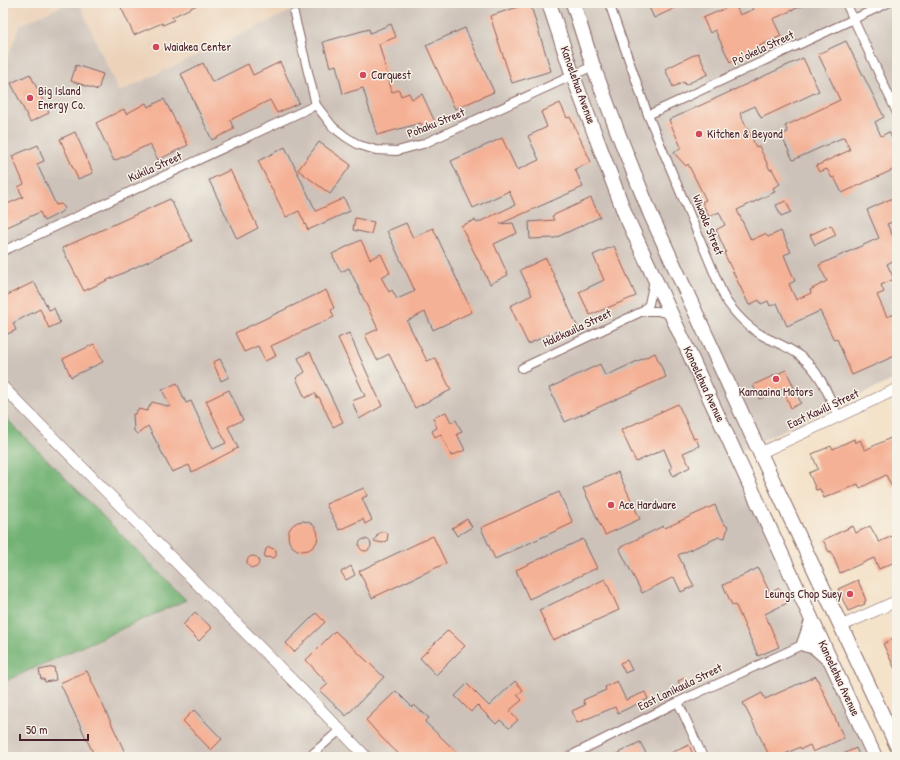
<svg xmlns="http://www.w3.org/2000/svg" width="900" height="760" font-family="'Patrick Hand',sans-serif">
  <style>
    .built { fill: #ecd2b9 }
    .industrial { fill: #cdc2b9 }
    .forest { fill: #73b274; stroke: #5e6850 }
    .building { fill: #f5b195 }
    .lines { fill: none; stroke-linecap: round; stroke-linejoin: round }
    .street-casing { stroke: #866362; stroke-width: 10 }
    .secondary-casing { stroke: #866362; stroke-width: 12 }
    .highway-casing { stroke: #866362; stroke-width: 16 }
    .street { stroke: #fff; stroke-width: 8 }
    .secondary { stroke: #fff; stroke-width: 11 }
    .highway { stroke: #fff; stroke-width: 14 }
    .poi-dot { fill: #d1495b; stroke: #f7f3e8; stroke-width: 1.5 }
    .labels { text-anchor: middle; stroke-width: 3; stroke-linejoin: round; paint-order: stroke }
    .poi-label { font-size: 12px; fill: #4a1f2b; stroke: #f7f3e8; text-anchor: start }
    .street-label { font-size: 12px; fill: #4a1f2b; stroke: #f7f3e8 }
  </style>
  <rect width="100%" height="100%" fill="#f7f3e8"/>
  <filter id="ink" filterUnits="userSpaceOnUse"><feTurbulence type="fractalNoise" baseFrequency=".025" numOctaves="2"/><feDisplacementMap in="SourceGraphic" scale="8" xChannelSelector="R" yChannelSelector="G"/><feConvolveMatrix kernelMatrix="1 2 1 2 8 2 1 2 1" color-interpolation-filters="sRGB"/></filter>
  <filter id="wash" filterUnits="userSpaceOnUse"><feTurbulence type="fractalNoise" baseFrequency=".012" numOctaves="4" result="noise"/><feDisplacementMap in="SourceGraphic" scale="16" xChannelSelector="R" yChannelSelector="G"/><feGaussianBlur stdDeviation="0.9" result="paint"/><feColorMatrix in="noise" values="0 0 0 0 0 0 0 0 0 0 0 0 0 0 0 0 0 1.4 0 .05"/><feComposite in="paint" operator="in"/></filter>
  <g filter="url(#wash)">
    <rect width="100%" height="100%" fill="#f4e2c9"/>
    <!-- built -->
    <path class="built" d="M3,3H68L20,25L3,69Z
      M79,3H308L119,92Z"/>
    <!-- industrial -->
    <path class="industrial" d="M68,3H79L119,92L308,3H897V378L732,454L870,757H3V682L185,600L3,415V69L20,25Z"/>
    <!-- forest -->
    <path class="forest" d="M3,415L186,600L3,682Z"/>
    <g id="blocks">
      <!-- building -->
      <path class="building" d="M119,3H201L172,17L174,20L163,25L162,23L134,35Z
        M530,3L551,71L512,83L490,16Z
        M647,3H686L654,18Z
        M751,3H808L773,19L781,36L755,48L756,50L730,62L715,30L710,33L703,18L735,4L740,15L754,9Z
        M391,24L396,37L379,44L392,92L399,90L401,96L409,93L412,99L422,94L436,124L424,129L421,123L377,135L363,88L343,94L336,65L330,67L323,42L369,29L370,33Z
        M465,28L494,92L455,109L426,45Z
        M846,41L884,117L875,122L881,136L889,132L897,148V168L842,193L834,177L832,178L827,169L819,172L816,166L850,150L844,137L793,160L781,135L788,132L785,126L840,100L818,54Z
        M698,53L708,74L685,85L684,82L673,87L665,69Z
        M803,58L819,91L761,118L755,106L740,113L756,147L759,146L770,170L772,169L780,184L773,188L775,192L737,210L751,240L765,234L768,237L781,231L791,252L784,255L795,281L789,284L796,300L811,293L810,290L827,281L819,265L879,238L867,210L897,196V220L887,224L897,245V259L887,264L894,279L881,285L884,292L877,295L887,317L897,313V355L852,375L837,339L834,340L820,311L787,326L777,303L770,306L768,301L761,304L759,300L749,305L724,253L726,252L716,230L725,225L719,212L709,217L702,202L706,200L688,164L686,166L674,153L681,147L669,120Z
        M280,62L299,103L277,113L270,100L230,120L234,129L212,140L181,74L203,63L212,82L248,64L253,75Z
        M76,65L103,74L98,90L71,81Z
        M30,74L49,113L30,122L11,83Z
        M164,99L188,145L158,160L150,144L114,161L96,123L124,109L126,114L146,103L148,107Z
        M560,103L567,118L570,117L591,162L575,169L583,187L500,224L513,223L517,233L494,244L508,275L490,284L461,226L475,220L477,223L515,205L509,191L473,208L451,161L502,138L517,170L539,160L528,136L547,127L541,112Z
        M75,132L93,173L78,179L60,139Z
        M319,142L351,165L330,194L298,170Z
        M38,145L44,161L37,164L56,205L61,204L65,208L60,213L44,221L40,212L3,229V206L23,197L18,187L24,184L12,156Z
        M285,147L316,211L344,198L350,211L308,230L299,211L286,217L258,161Z
        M230,170L258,228L237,239L209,180Z
        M591,198L600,217L555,238L530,239L529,222L554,220L552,216Z
        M170,199L192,241L84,291L62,248Z
        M786,201L791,212L781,216L776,205Z
        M355,218L374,222L371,234L353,230Z
        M406,223L413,238L433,228L472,312L433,330L425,312L407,321L427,361L435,358L451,390L415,408L389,354L377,360L365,335L378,329L349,268L341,272L332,254L361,240L370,259L381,254L390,273L381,277L389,292L392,290L397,299L415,291L387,231Z
        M831,225L836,235L815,245L810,235Z
        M614,246L636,296L590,315L579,292L604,280L593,255Z
        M546,258L579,330L562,338L559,330L528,344L510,306L532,295L520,270Z
        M34,282L49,310L54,308L60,323L49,328L40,309L13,323L16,330L3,336V297Z
        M326,290L334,308L331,310L334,317L271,346L276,356L265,361L258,346L244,352L235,333Z
        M349,333L382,406L359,419L352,401L365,396L338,338Z
        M94,344L103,362L71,377L63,359Z
        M310,352L343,422L333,427L319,397L317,398L315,393L305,398L296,378L305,372L298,358Z
        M655,353L666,377L565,422L549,388L600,364L605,376Z
        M220,359L229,377L221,381L213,362Z
        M786,370L801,403L791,408L783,389L759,399L753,385Z
        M177,383L186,403L191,401L213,449L226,443L206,401L229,390L243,420L228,427L238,448L192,472L189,465L172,472L148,426L139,433L137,434L134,431L133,414H135L138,409L147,411L152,402L171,407L162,390Z
        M678,404L694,439L696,438L699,446L683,453L690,467L673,476L670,469L672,468L664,449L636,462L621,430Z
        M446,412L451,422L456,420L462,432L457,434L465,450L451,456L441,434L435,437L432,431L437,428L433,418Z
        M897,435V485L892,487L886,475L860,488L858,484L824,498L820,489L816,490L809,473L818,469L812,454L831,446L833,449L854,439L855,443L860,440L865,450Z
        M618,472L640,519L605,535L583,488Z
        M364,488L367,496L362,498L372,520L365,524L363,519L339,530L326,504Z
        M559,492L573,523L495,559L481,528Z
        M715,505L723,523L728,527L725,538L719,537L678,555L694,586L681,592L674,577L642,593L619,548L663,526L665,528Z
        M467,519L472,527L457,536L452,528Z
        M288 536a15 15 0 1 1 30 0a15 15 0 1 1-30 0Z
        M853,526L856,533L870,526L879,542L897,534V561L879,569L874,558L840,573L831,551L829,552L823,540Z
        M383,531L388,534L387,541L382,543L374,541L378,534Z
        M433,536L446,563L372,598L359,571Z
        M359 545a6 6 0 1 1 12 0a6 6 0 1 1-12 0Z
        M583,539L597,568L529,599L516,570Z
        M269,547L276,550V556L274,558L264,557L266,549Z
        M247 562a6 6 0 1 1 12 0a6 6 0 1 1-12 0Z
        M351,566L355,575L346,580L341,572Z
        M758,568L770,593L779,588L787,603L765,614L779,647L758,656L736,606L732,605L723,585Z
        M605,579L619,610L553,640L539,610Z
        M858,580L866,601L864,602L865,604L848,611L838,589Z
        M195,612L212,628L199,641L183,625Z
        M316,613L325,622L294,652L286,643Z
        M448,630L465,646L436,675L420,658Z
        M335,631L384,677L346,716L320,691L328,684L306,660Z
        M897,637V673L883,644Z
        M627,660L632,670L625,673L620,663Z
        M54,667L56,680L45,682L44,679H41L39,670Z
        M87,671L127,757H95L60,683Z
        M816,676L844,738L813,752L810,745L801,749L800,747L779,757H770L743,703L762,693L765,699Z
        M685,678L690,688L683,691L678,681Z
        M515,681L523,690L517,695L522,700L509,711L518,720L509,728L500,720L496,724L477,705L471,712L455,696L467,684L489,706Z
        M617,681L626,700L645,692L648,699L618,713L615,707L577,723L572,711L585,705L583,700L606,690L605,687Z
        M396,691L412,707L414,705L429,718L425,722L462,757H402L382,738L366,720Z
        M194,710L222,739L211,750L183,721Z
        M640,742L648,757H610Z
        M689,745L694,757H662Z
        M856,748L860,757H837Z"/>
    </g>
  </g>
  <g filter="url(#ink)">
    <use href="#blocks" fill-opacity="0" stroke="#866362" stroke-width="1"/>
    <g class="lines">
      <defs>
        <path id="street" d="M609,3L648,115L725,299C736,315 748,328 765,337C777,343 789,347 800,356C820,371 828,394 838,416
          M846,3L897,113
          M294,14L316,105L333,127L346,137L359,145L376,150L397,151L423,144L593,66
          M648,115L888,3
          M3,251L316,105
          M643,311H658L671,315
          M522,368L643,311L649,304L654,280
          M678,702L703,757
          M309,757L340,730
          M568,757L678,702L804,644"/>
        <path id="secondary" d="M3,387L306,694L366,757
          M760,453L897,389
          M841,626L897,601"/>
        <path id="highway" d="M549,3L573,76L625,214L875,757
          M573,3L593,66L620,138L650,213L760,453L897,746
          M812,621L804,644L815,647L826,657"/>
      </defs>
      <!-- street casing -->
      <use href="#street" class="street-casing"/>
      <!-- secondary casing -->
      <use href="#secondary" class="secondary-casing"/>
      <!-- highway casing -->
      <use href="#highway" class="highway-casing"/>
      <!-- street -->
      <use href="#street" class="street"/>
      <!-- secondary -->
      <use href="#secondary" class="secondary"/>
      <!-- highway -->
      <use href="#highway" class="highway"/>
    </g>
  </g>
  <!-- markers -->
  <g class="poi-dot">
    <circle cx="156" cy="47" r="4"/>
    <circle cx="363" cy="75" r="4"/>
    <circle cx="30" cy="98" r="4"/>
    <circle cx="699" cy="134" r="4"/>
    <circle cx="776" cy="379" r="4"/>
    <circle cx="611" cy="505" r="4"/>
    <circle cx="850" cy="594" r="4"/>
  </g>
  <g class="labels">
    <!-- poi labels -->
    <g class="poi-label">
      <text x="164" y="51">Waiakea Center</text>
      <text x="371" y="79">Carquest</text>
      <text x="38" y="95">Big Island<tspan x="38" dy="14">Energy Co.</tspan></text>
      <text x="707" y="138">Kitchen &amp; Beyond</text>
      <text x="776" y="396" text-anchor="middle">Kamaaina Motors</text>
      <text x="619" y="509">Ace Hardware</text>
      <text x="842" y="598" text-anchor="end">Leungs Chop Suey</text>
    </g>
    <!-- street labels -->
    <g class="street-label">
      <text transform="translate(763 48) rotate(-25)" y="4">Po‘okela Street</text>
      <text transform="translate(578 85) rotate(70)" y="4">Kanoelehua Avenue</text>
      <text transform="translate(436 123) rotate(-22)" y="4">Pohaku Street</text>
      <text transform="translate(155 167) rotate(-24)" y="4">Kukila Street</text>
      <text transform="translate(708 225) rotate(68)" y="4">Wiwoole Street</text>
      <text transform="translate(577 328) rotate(-25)" y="4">Halekauila Street</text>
      <text transform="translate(704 384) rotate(65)" y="4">Kanoelehua Avenue</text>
      <text transform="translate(823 409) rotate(-25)" y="4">East Kawili Street</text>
      <text transform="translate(839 678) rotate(65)" y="4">Kanoelehua Avenue</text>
      <text transform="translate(680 687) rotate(-26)" y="4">East Lanikaula Street</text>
    </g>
  </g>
  <!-- margin -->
  <rect width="900" height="760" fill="none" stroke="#f7f3e8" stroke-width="16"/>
  <!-- scale -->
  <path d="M20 734v6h68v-6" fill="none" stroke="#4a1f2b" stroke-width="2"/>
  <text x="26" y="734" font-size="12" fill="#4a1f2b" stroke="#f7f3e8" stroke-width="3" paint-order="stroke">50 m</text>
</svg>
